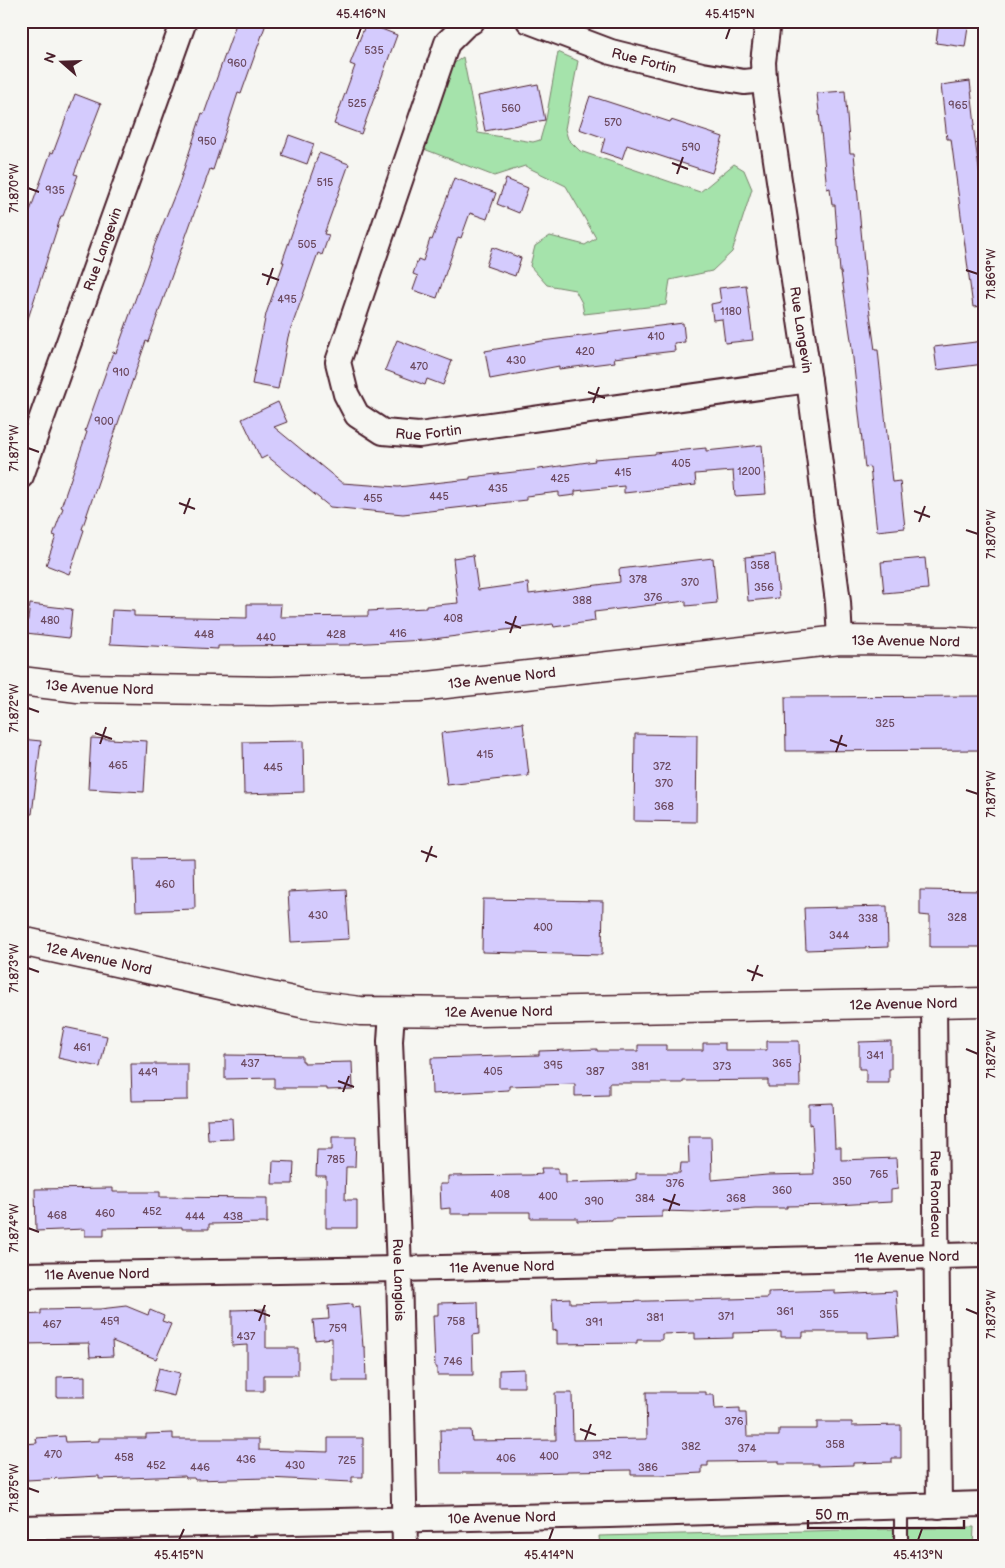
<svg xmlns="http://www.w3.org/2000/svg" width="1005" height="1568" font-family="'Balsamiq Sans',sans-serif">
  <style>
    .green { fill: #a5e3ab; stroke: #78816b }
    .building { fill: #d4cbfd; stroke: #4a1f2b }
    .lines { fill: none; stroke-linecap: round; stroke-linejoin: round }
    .lane-casing { stroke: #4a1f2b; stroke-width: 16 }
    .street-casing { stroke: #4a1f2b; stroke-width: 28 }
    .secondary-casing { stroke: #4a1f2b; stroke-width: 31 }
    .lane { stroke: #f6f6f2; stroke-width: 12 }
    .street { stroke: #f6f6f2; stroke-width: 24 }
    .secondary { stroke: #f6f6f2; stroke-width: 28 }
    .ticks { fill: none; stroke: #4a1f2b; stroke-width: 2 }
    .labels { text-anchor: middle; stroke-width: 4; stroke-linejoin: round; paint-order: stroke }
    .number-label { font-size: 11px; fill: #6c4a60 }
    .street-label { font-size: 14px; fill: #4a1f2b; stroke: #f6f6f2 }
    .neatline { fill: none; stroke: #4a1f2b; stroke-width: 2 }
    .ticks-label { font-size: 12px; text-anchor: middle; fill: #4a1f2b }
  </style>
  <rect width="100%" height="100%" fill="#f6f6f2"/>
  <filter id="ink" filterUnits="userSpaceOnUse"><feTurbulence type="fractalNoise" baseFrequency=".02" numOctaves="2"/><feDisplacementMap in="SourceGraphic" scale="10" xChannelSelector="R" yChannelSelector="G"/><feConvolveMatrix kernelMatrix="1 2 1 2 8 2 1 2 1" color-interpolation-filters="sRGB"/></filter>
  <g filter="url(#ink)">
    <!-- green -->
    <path class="green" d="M558,52L578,61L565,129L568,139L580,151L700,192L734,164L744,170L752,189L732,252L712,271L670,280L666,305L584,314L582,303L575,290L547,285L530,266L535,246L550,236L585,245L596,238L566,186L525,166L494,176L424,149L453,64L463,57L478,133L533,142L540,140L546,119Z
      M974,1527L973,1547H600L599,1536Z"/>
    <!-- building -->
    <path class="building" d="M237,21H267L241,94L238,93L213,170L210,169L148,342L146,341L82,529L84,530L69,574L46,565L56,536L53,535L63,508L61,507L87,432L85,431L113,352L116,353L155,244L179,184L202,113L204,114Z
      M939,21H969L965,47L936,43Z
      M366,23L397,35L361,134L334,124L355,66L350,64Z
      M970,81L975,125H973L984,206V306L973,307L951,139H947L941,85Z
      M538,84L545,120L485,131L478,96Z
      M845,91L850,153H854L866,285L875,350H878L892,482L900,481L905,528L877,531L870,467L865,468L851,340L841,272H840L835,205H832L830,188L827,189L817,93Z
      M75,94L101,104L74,174L78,175L63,216H61L25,328L21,327V236L51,152L53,153Z
      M590,96L670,122L671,120L723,137L712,173L627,145L622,159L601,152L605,138L579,129Z
      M289,135L314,144L307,164L282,155Z
      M319,153L349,164L324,234L329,235L322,255L318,253L288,337L278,389L252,384L266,314L284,262H282L303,201H302Z
      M454,178L496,193L487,219L470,213L461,238L458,237L437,298L413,290L418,276L413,274L418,259L423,261L430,239L432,240Z
      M506,179L528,188L519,213L497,204Z
      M492,247L521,258L515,276L486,266Z
      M746,285L753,340L725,343L722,319L713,320L711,304L721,302L719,288Z
      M683,323L685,342L674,343L675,351L614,358L615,362L559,369V366L490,379L485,351L542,341Z
      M397,340L452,361L443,385L427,379L425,385L385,370Z
      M984,341V364L937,370L934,347Z
      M278,402L287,422L274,427L342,483L398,487L470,479V477L532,470L595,461L594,459L655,454V453L706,448V451L762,445L766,494L735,496L733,471L695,474L696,485L624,493V486L575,491V495L559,497V492L526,496V500L403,514L330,507L267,456L261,459L242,419Z
      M775,554L779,598L748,601L745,557Z
      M473,555L478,590L528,583L529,594L620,582L619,569L713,558L717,603L686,606V601L594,612L595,621L554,627L553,624L425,640L350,644V645L218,646V649L110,644L112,610L134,611V616L247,618V604H281L280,617L368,616V611L426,608V606L458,603L453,558Z
      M925,558L928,589L884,593L881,562Z
      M30,604L72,609L69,638L26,633Z
      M984,696V750L786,751L785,697Z
      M523,723L529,776L447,785L441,733Z
      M635,734L697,735L696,822L634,821Z
      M91,738L147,741L144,792L88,789Z
      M21,739L41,741L32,814H21Z
      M303,741L304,792L244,794L243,742Z
      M194,858L195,909L136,911L134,859Z
      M346,889L349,939L291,942L288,892Z
      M920,890L984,891V947H930V916L920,915Z
      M483,899L603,901L602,955L482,952Z
      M887,906L888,947L806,950L804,908Z
      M64,1027L107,1036L100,1067L58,1058Z
      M767,1041H799L800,1087H768V1080L683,1081V1083H609V1095L575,1096V1084L509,1086V1090L432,1094L431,1058L539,1055V1051L597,1049V1051H638V1045H666V1050H703V1043H725V1050H767Z
      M891,1041V1069H889V1083H866V1069H859V1042Z
      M225,1055L302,1056V1061H304V1063L352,1062L353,1089L327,1090V1088H274V1078L225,1079Z
      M131,1064H188V1100L132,1101Z
      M833,1103L835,1147H841V1160L896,1158L898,1189L891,1190V1202L836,1205L787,1206V1208H755L698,1212L662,1211V1217L612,1218V1220L577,1221V1218H530V1212H471V1214H450V1208L441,1209L440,1184H448V1176L530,1175L542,1174L541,1168H558V1174H566V1183L627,1181L636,1179V1173H680L681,1163H689L688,1137H711L712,1180L767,1175L814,1174L812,1124L809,1125V1104Z
      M232,1118L233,1139L208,1140L207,1119Z
      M332,1137H356L355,1167H346L345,1200H357V1228H326V1176H316L317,1150H332Z
      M273,1161L294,1162L293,1184H272Z
      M113,1188V1192H160V1197L267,1198V1223L209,1224V1229H182V1227L104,1228V1236H85V1229L36,1231L35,1189Z
      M835,1290V1294L896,1291L899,1336L868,1338V1332H803V1337H781V1332L733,1333V1338L695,1339V1333L662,1334V1340H637V1343L557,1344V1330L553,1331L552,1299L570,1298V1303L768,1298V1292Z
      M478,1302L479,1334L472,1335L473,1375H437V1367H435L433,1315H438V1303Z
      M352,1304V1308L360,1307L363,1347H365L366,1381H332V1338L315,1340L313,1320L329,1319L328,1306Z
      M126,1306L148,1315L150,1310L164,1316L162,1321L171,1324L156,1359L112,1341L113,1356L90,1357L89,1343L21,1344V1315L41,1314V1310L100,1309Z
      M266,1309V1348H298V1375H264V1391H247V1345L232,1346V1310Z
      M159,1368L180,1373L174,1396L153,1391Z
      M524,1369V1387H499V1370Z
      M85,1376V1397H57V1377Z
      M646,1392H706V1395H714L715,1409L740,1408V1413H746L747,1436H779V1429H817V1422H852V1426L901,1425V1458H892V1462L853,1463V1465L818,1466V1464H779V1461L708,1462V1466H702V1473L662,1475H631V1470L567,1471V1472L532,1473H441L440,1430H471L472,1441L556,1440L555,1393H572L573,1440L647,1439Z
      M173,1433V1439H259V1450L328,1452V1438H363V1477H352V1482L267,1478L195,1480L194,1478H186L185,1476L99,1479V1476L27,1480L25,1444L37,1443L36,1438L65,1436L66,1442L99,1441V1438H146V1434Z"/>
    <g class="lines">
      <defs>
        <path id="lane" d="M901,1506V1547"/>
        <g id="street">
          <path id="s1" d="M472,21L465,25L447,43L338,362L346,394L357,415L383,432L419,435L809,380"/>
          <path id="s2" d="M529,21L611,52L702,75L744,82L764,80"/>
          <path id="s3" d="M768,21L763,62L764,80L809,380L838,602L840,640"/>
          <path id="s4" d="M21,476L184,21"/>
          <path id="s5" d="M934,1004L939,1506"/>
          <path id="s6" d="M392,1012L390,1041L399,1269L405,1547"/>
          <path id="s7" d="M21,1275L399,1269L984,1255"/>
          <path id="s8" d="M21,1528L609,1515L984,1504"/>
        </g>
        <g id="secondary">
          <path id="s9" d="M21,681L78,688L271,691L419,687L840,640L948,641L984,643"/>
          <path id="s10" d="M21,941L306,1004L360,1011L480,1012L984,1002"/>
        </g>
      </defs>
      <!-- lane casing -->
      <use href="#lane" class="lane-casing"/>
      <!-- street casing -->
      <use href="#street" class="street-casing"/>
      <!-- secondary casing -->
      <use href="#secondary" class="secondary-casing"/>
      <!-- lane -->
      <use href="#lane" class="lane"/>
      <!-- street -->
      <use href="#street" class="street"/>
      <!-- secondary -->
      <use href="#secondary" class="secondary"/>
    </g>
  </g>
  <!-- ticks -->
  <path class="ticks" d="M357,39L361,28M726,39L730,28M672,163L688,169M677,174L683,157M28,188L39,192M966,270L978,274M262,274L279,280M267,285L273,268M588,392L605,398M593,403L599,387M28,448L39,452M179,503L195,509M914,511L930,517M184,514L190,498M919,522L925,506M966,530L978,534M505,622L521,628M510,633L516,616M28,708L39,712M95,733L112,739M830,740L847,746M100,744L106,727M836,752L842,735M966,790L978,794M421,851L437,857M426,862L432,846M28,968L39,972M747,970L763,976M752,981L758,965M966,1049L978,1054M338,1081L354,1087M343,1092L349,1076M663,1199L680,1205M669,1211L675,1194M28,1228L39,1232M966,1309L978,1314M254,1310L270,1316M259,1321L265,1305M580,1429L596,1435M585,1440L591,1424M28,1488L39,1492M179,1540L184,1529M549,1540L553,1529M918,1540L922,1529"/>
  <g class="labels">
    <!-- number labels -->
    <g class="number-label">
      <text x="374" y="54">535</text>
      <text x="237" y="67">960</text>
      <text x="357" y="107">525</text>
      <text x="958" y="109">965</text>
      <text x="511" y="112">560</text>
      <text x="613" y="126">570</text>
      <text x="207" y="145">950</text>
      <text x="691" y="151">590</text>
      <text x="325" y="186">515</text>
      <text x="55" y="194">935</text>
      <text x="307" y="248">505</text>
      <text x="287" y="303">495</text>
      <text x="731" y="315">1180</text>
      <text x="656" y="340">410</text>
      <text x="585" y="355">420</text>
      <text x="516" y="364">430</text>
      <text x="419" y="370">470</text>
      <text x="121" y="376">910</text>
      <text x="104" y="425">900</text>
      <text x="681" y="467">405</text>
      <text x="749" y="475">1200</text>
      <text x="623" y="476">415</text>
      <text x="560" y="482">425</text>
      <text x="498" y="492">435</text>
      <text x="439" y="500">445</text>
      <text x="373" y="502">455</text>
      <text x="760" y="569">358</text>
      <text x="638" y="583">378</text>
      <text x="690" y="586">370</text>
      <text x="764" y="591">356</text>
      <text x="653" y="601">376</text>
      <text x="582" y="604">388</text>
      <text x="453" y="622">408</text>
      <text x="50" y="624">480</text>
      <text x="398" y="637">416</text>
      <text x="204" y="638">448</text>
      <text x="336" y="638">428</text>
      <text x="266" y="641">440</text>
      <text x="885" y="727">325</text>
      <text x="485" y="758">415</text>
      <text x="118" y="769">465</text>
      <text x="662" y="770">372</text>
      <text x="273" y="771">445</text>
      <text x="664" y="787">370</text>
      <text x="664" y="810">368</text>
      <text x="165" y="888">460</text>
      <text x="318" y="919">430</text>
      <text x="957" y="921">328</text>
      <text x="868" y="922">338</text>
      <text x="543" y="931">400</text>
      <text x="839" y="939">344</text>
      <text x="82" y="1051">461</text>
      <text x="875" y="1059">341</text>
      <text x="250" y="1067">437</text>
      <text x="782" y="1067">365</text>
      <text x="553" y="1069">395</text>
      <text x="640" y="1070">381</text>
      <text x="722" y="1070">373</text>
      <text x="493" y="1075">405</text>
      <text x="595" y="1075">387</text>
      <text x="148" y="1076">449</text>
      <text x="336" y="1163">785</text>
      <text x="879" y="1178">765</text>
      <text x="842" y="1185">350</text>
      <text x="675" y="1187">376</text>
      <text x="782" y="1194">360</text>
      <text x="500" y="1198">408</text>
      <text x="548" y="1200">400</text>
      <text x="645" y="1202">384</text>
      <text x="736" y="1202">368</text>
      <text x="594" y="1205">390</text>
      <text x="152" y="1215">452</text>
      <text x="105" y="1217">460</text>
      <text x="57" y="1219">468</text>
      <text x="195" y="1220">444</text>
      <text x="233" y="1220">438</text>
      <text x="785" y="1315">361</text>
      <text x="829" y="1318">355</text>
      <text x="726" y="1320">371</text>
      <text x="655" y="1321">381</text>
      <text x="110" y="1325">459</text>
      <text x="456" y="1325">758</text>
      <text x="594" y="1326">391</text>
      <text x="52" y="1328">467</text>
      <text x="338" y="1332">759</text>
      <text x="246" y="1340">437</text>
      <text x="453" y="1365">746</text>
      <text x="734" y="1425">376</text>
      <text x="835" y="1448">358</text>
      <text x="691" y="1450">382</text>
      <text x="747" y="1452">374</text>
      <text x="53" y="1458">470</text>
      <text x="602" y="1459">392</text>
      <text x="549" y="1460">400</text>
      <text x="124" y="1461">458</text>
      <text x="506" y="1462">406</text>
      <text x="246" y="1463">436</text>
      <text x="347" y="1464">725</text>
      <text x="156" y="1469">452</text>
      <text x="295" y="1469">430</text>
      <text x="200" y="1471">446</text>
      <text x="648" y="1471">386</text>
    </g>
    <!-- street labels -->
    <g class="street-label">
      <text dy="5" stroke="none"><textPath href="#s2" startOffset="122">Rue Fortin</textPath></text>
      <text dy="5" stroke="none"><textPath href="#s4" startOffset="241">Rue Langevin</textPath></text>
      <text dy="5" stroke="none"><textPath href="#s3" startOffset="312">Rue Langevin</textPath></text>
      <text dy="5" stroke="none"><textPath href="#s1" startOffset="504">Rue Fortin</textPath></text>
      <text dy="5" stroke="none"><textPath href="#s9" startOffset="888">13e Avenue Nord</textPath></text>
      <text dy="5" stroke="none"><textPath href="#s9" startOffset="482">13e Avenue Nord</textPath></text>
      <text dy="5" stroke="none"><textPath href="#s9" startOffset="79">13e Avenue Nord</textPath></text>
      <text dy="5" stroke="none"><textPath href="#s10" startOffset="80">12e Avenue Nord</textPath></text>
      <text dy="5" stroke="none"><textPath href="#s10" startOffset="890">12e Avenue Nord</textPath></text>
      <text dy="5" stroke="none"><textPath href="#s10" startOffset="485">12e Avenue Nord</textPath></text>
      <text dy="5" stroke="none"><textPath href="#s5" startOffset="190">Rue Rondeau</textPath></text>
      <text dy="5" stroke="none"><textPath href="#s7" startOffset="886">11e Avenue Nord</textPath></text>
      <text dy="5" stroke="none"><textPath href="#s7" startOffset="481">11e Avenue Nord</textPath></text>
      <text dy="5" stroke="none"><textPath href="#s7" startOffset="76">11e Avenue Nord</textPath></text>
      <text dy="5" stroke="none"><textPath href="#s6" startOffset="268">Rue Langlois</textPath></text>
      <text dy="5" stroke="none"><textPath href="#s8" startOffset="481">10e Avenue Nord</textPath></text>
    </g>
  </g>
  <!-- margin -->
  <rect width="1005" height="1568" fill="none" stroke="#f6f6f2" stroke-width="55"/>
  <!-- north arrow -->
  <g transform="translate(62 62) rotate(290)" stroke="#f6f6f2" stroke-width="4" paint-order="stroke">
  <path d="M0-4L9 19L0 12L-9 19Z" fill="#4a1f2b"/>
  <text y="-8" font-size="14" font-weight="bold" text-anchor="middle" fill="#4a1f2b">N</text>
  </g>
  <!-- scale -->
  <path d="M808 1520v8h156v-8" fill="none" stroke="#4a1f2b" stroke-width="2.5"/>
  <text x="815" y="1520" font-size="15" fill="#4a1f2b" stroke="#f6f6f2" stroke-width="4" paint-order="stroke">50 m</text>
  <rect x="28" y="28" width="950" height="1512" class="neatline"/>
  <g class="ticks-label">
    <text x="361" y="18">45.416°N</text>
    <text x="730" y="18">45.415°N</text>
    <text transform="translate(14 188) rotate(-90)" y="4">71.870°W</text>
    <text transform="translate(991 274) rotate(-90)" y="4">71.869°W</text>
    <text transform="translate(14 448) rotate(-90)" y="4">71.871°W</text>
    <text transform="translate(991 534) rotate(-90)" y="4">71.870°W</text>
    <text transform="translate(14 708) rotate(-90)" y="4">71.872°W</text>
    <text transform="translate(991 794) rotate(-90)" y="4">71.871°W</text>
    <text transform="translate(14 968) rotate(-90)" y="4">71.873°W</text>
    <text transform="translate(991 1054) rotate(-90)" y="4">71.872°W</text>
    <text transform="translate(14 1228) rotate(-90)" y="4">71.874°W</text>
    <text transform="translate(991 1314) rotate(-90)" y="4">71.873°W</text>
    <text transform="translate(14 1488) rotate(-90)" y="4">71.875°W</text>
    <text x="179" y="1559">45.415°N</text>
    <text x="549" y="1559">45.414°N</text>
    <text x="918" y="1559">45.413°N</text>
  </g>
</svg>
